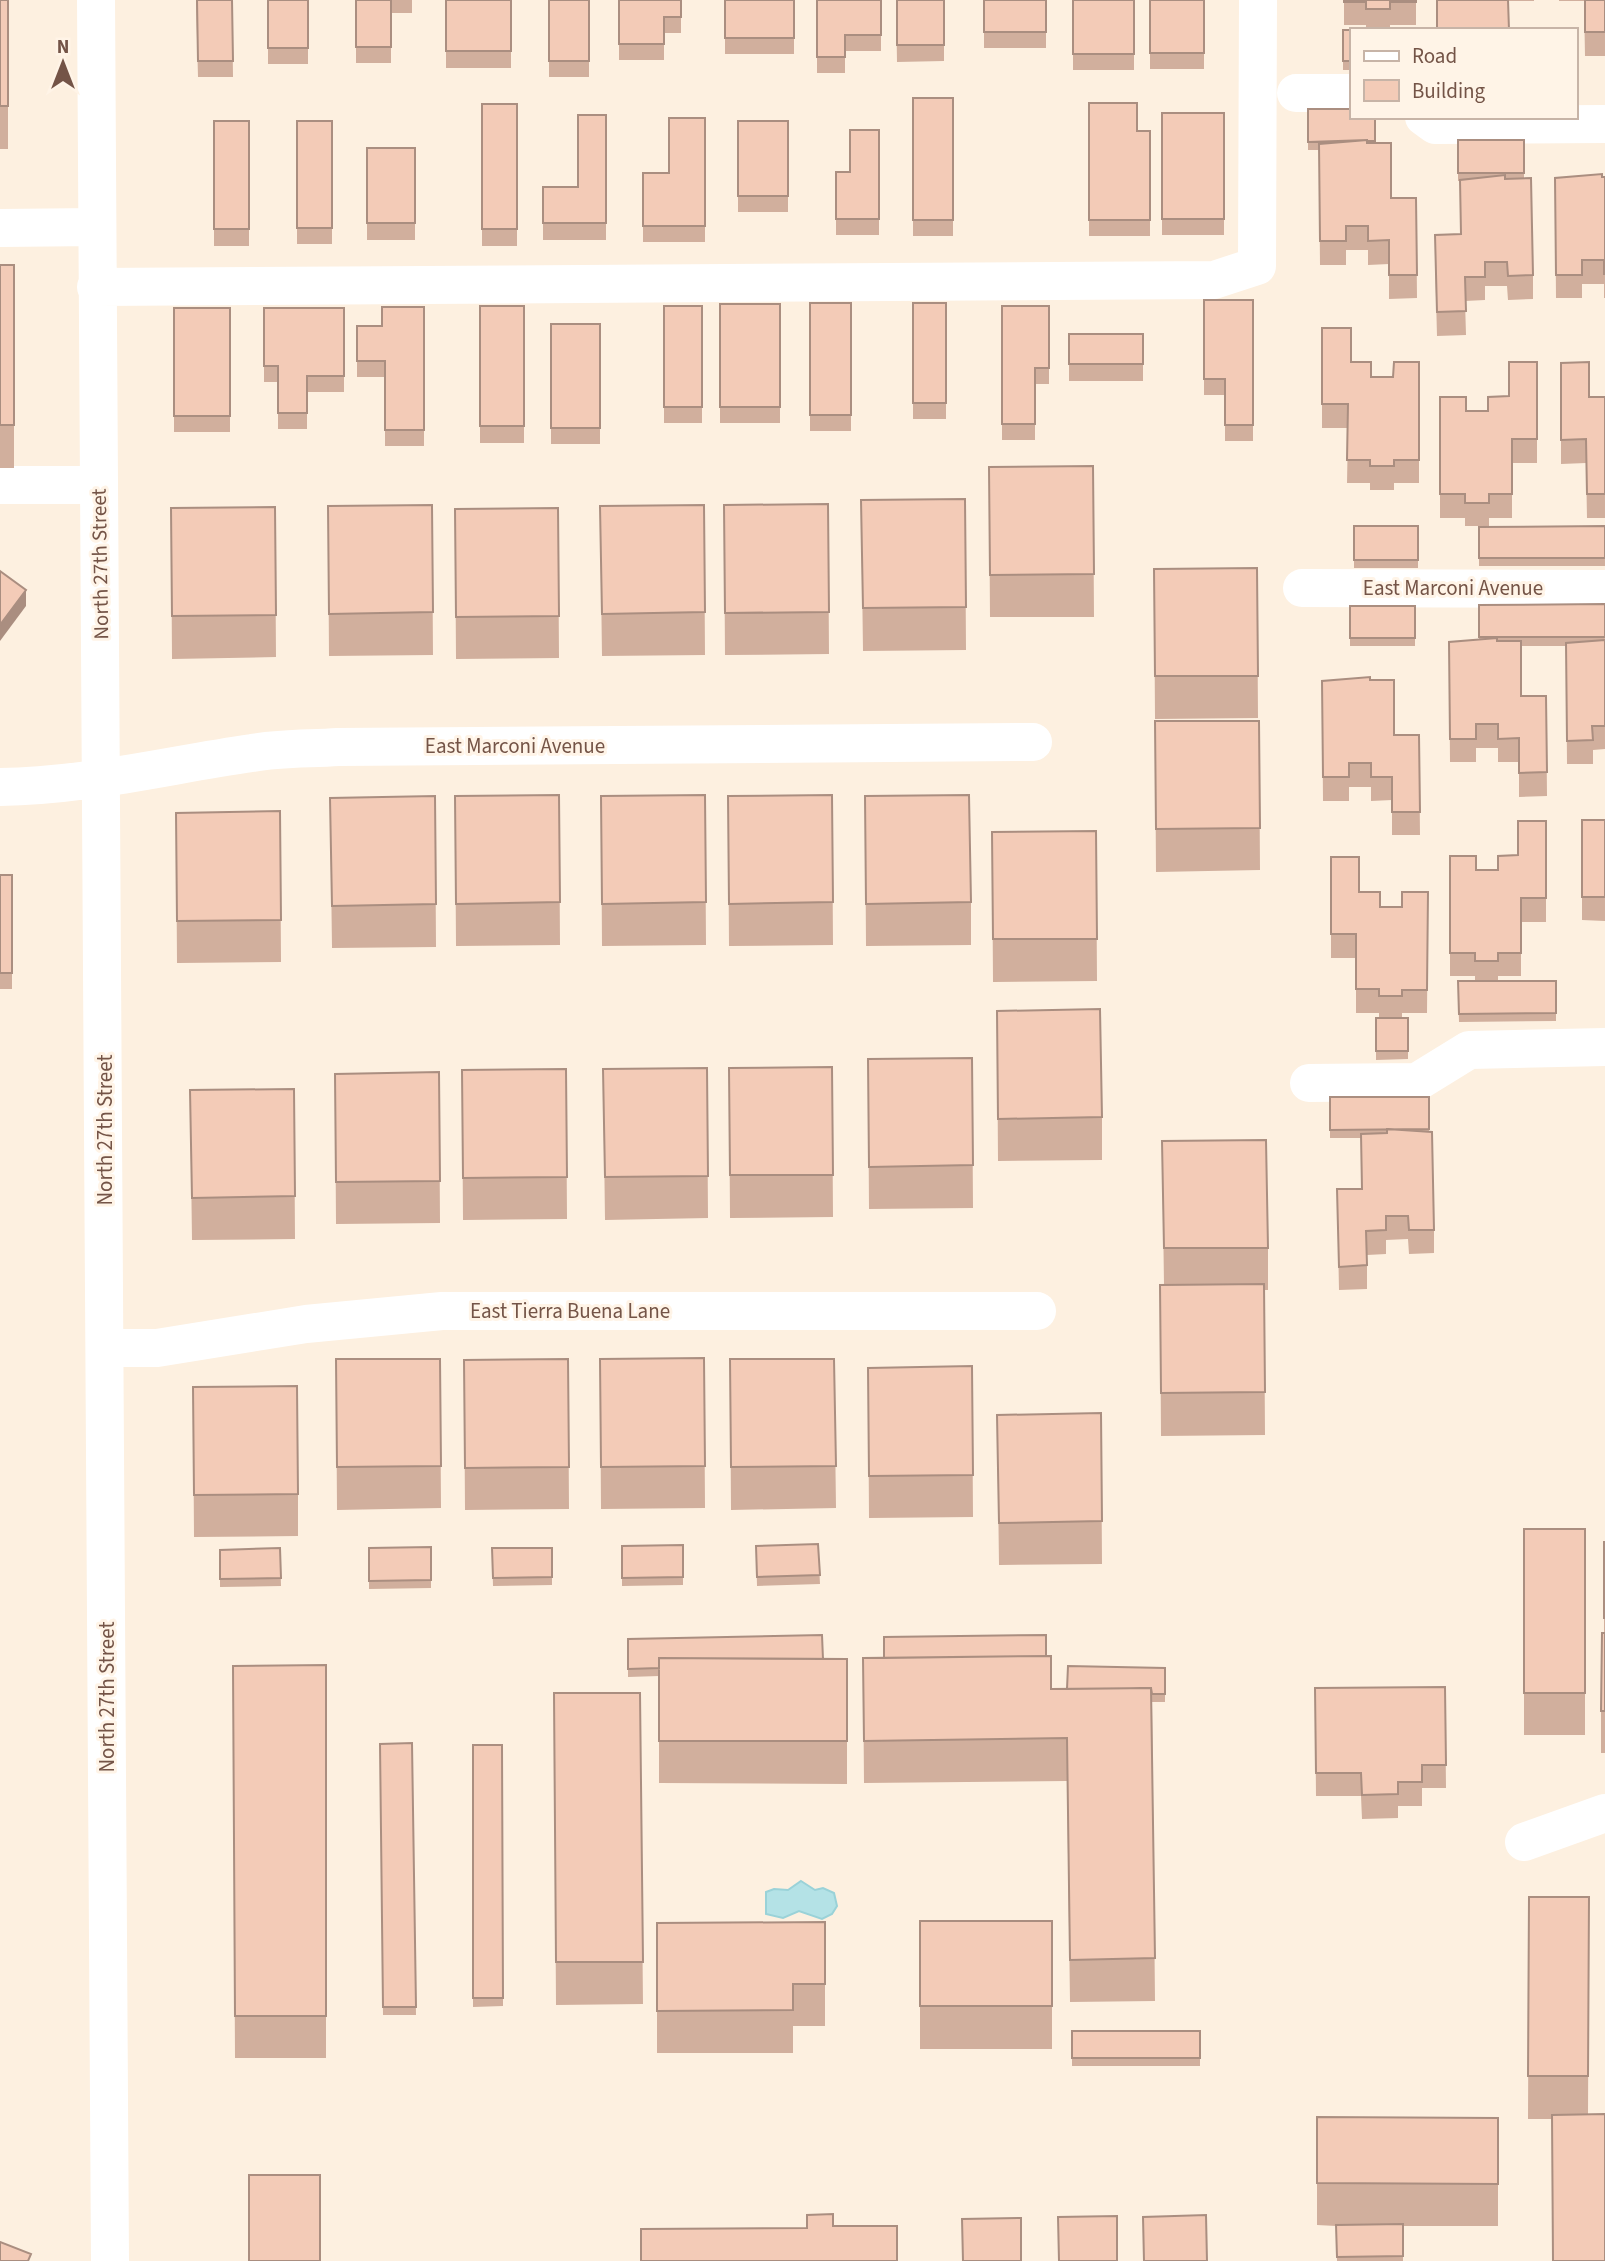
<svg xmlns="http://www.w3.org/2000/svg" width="1605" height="2261" font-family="'Source Sans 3',sans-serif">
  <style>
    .water { fill: #b4e2e6; stroke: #9ad2d8; stroke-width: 2 }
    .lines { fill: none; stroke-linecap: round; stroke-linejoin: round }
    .minor { stroke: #fff; stroke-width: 38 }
    .wall { fill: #d1af9d }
    .shaded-wall { fill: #aa8e80 }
    .building { fill: #f3cbb7; stroke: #aa8e80; stroke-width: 2 }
    .labels { text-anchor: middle; stroke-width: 6; stroke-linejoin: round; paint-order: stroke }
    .street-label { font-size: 21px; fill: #745447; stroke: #fff4e7 }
  </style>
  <rect width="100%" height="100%" fill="#fdf0e0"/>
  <!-- water -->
  <path class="water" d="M801,1881L815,1890L823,1888L834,1893L837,1906L832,1914L822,1919L799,1911L783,1918L766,1914V1892L774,1889L788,1890Z"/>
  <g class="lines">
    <!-- minor -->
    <path class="minor" d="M96,0L110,2261
      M1296,93H1351
      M1424,117L1435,125L1605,124
      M0,228L96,227
      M96,287L1214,280L1257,266L1258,0
      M0,485H99
      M1302,588L1605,589
      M0,787C86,786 168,765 252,753C280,748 310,749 338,747L1033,742
      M1309,1083L1417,1082L1469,1050L1605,1047
      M106,1348H157L306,1324L442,1311H1037
      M1524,1842L1605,1813"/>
  </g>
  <!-- wall -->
  <path class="wall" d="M0,0H8V149H0Z
    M196,0H232L233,77H198Z
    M268,0H308V64H268Z
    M356,0H412V13H391V63H356Z
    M446,0H511V68H446Z
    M549,0H589V77H549Z
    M619,0H681V33H664V60H619Z
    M725,0H794V54H725Z
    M817,0H881V51H845V73H817Z
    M896,0H944V61L897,62Z
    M984,0H1046V48H984Z
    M1073,0H1134V70H1073Z
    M1150,0H1204V69H1150Z
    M1344,0H1416V25H1390V30H1366V25H1344Z
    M1437,0H1534V1H1508Z
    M1559,0H1605V56H1585L1584,1H1559Z
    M1343,30H1351V70H1343Z
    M913,98H953V236H913Z
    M1089,103L1137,131H1150V236H1089Z
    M482,104H517V246H482Z
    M1308,109L1375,117V143L1391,198H1416L1417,298L1389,299V264L1368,265V250H1346V265H1320L1319,150H1308Z
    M1162,113H1224V235H1162Z
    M606,115V240H543V187H578Z
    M705,118V242H643V173H669Z
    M214,121H249V246H214Z
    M297,121H332V244H297Z
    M738,121H788V212H738Z
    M879,130V235H836V172H850Z
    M1458,140H1524V178L1533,275V299L1508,300L1507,286H1485V300L1465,301L1466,335L1437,336L1435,259L1460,234V181H1458Z
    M367,148H415V240H367Z
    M1605,177V298H1604V284H1582V298H1556L1555,178Z
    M0,265H14V468H0Z
    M1204,300H1253V441H1225V395H1204Z
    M810,303H851V431H810Z
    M913,303H946V419H913Z
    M720,304H780V423H720Z
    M480,306H524V443H480Z
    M664,306H702V423H664Z
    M1002,306H1049V384H1035V440H1002Z
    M424,307V446H385V377H357V326H382Z
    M174,308H230V432H174Z
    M264,308H344V392H307V429H278V382H264Z
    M551,324H600V444H551Z
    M1322,328L1351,362L1371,377H1393L1419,362V483H1394V490H1370V483H1347L1348,428H1322Z
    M1069,334H1143V381H1069Z
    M1537,362V463H1512V518H1489V526H1465V518H1440V397L1466,411H1488L1509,396Z
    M1561,363L1589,397H1605V518H1587L1586,463L1561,464Z
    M1093,466L1094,617H990L989,467Z
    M965,499L966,650L863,651L861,500Z
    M828,504L829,654L725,655L724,505Z
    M432,505L433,655L329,656L328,506Z
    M704,505L705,655L602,656L600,506Z
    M275,507L276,657L172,659L171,508Z
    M558,508L559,658L456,659L455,509Z
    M1354,526H1418V568H1354Z
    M1605,526V566H1479V527Z
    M1257,568L1258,718L1155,719L1154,569Z
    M1605,604V749L1593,750V764H1567L1566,646H1521V696H1546L1547,796L1519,797V762H1498V748H1476V762H1450L1449,642L1479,639V605Z
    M1350,606H1415V646H1350Z
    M1370,680L1394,735H1419L1420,835H1392V800L1371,801V787H1349V801H1323L1322,681Z
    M1155,721H1259L1260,870L1156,872Z
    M559,795L560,945L456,946L455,796Z
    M705,795L706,945L602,946L601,796Z
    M832,795L833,945L729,946L728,796Z
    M435,796L436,947L332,948L330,798Z
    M865,796L971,902V945L866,946Z
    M280,811L281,962L177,963L176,813Z
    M1582,820H1605V921L1582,920Z
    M1546,821V922H1521V976H1498V981H1556V1021L1459,1022L1458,981H1475V976H1450V856L1476,870H1498L1518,855Z
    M1096,831L1097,981L993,982L992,832Z
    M1331,857L1359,892L1380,907H1402L1428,892L1427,1013H1402V1018H1408V1059L1376,1060V1018H1379V1013H1356V958H1331Z
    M0,875H12V989H0Z
    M997,1011L1102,1117V1160L998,1161Z
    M972,1058L973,1208L869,1209L868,1059Z
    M832,1067L833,1217L730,1218L729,1068Z
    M707,1068L708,1218L605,1220L603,1069Z
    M566,1069L567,1219L463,1220L462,1070Z
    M439,1072L440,1223L336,1224L335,1074Z
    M294,1089L295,1239L192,1240L190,1090Z
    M1330,1097H1429V1132L1434,1230V1253L1409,1254L1408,1239L1386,1240V1254L1367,1255V1289L1339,1290L1337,1189H1362L1361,1138H1330Z
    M1162,1141L1268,1248V1290H1264L1265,1435L1161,1436L1160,1285H1164Z
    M704,1358L705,1508L601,1509L600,1359Z
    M336,1359H440L441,1508L337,1510Z
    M568,1359L569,1509L465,1510L464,1360Z
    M730,1359H834L836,1508L731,1510Z
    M972,1366L973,1517L869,1518L868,1368Z
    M193,1387L298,1494V1536L194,1537Z
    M1101,1413L1102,1564L999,1565L997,1415Z
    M1524,1529H1585V1735H1524Z
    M1604,1542H1605V1753H1601V1711L1604,1633Z
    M818,1544L820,1584L757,1586L756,1546Z
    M683,1545V1585L622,1586V1546Z
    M431,1547V1588L369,1589V1548Z
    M280,1548L281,1586L220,1587V1550Z
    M492,1548H552V1585L493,1586Z
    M628,1639L823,1659H847V1784L659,1783V1676L628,1677Z
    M863,1658L1051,1689H1067L1165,1668V1702H1152L1155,2001L1070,2002L1067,1781L864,1783Z
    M326,1665V2058H235L233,1666Z
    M1445,1687L1446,1788H1422V1806H1398V1818L1362,1819L1361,1796H1316L1315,1688Z
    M554,1693H640L643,2004L556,2005Z
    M412,1743L416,2015H383L380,1744Z
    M473,1745H502L503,2006L473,2007Z
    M1529,1897H1589L1588,2114L1552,2119H1528Z
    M920,1921H1052V2049H920Z
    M825,1922V2026H793V2053H657V1923Z
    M1072,2031H1200V2066H1072Z
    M1317,2117L1498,2118V2226H1403V2261H1337L1336,2226L1317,2225Z"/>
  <!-- shaded-wall -->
  <path class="shaded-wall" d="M26,590V606L0,641V625Z"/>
  <!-- building -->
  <path class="building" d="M0,0H8V106H0Z
    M197,0H232L233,61H198Z
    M268,0H308V48H268Z
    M356,0H391V47H356Z
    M446,0H511V51H446Z
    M549,0H589V61H549Z
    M619,0H681V17H664V44H619Z
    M725,0H794V38H725Z
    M817,0H881V35H845V57H817Z
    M897,0H944V45H897Z
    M984,0H1046V32H984Z
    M1073,0H1134V54H1073Z
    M1150,0H1204V53H1150Z
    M1344,0H1416V2H1390V9H1366V2H1344Z
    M1437,0H1508L1509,30H1437Z
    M1585,0H1605V32H1585Z
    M1343,30H1351V61H1343Z
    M913,98H953V220H913Z
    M1089,103H1137V131H1150V220H1089Z
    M482,104H517V229H482Z
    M1308,109H1351V117H1375V141H1367V140L1308,142Z
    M1162,113H1224V219H1162Z
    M578,115H606V223H543V187H578Z
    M669,118H705V226H643V173H669Z
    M214,121H249V229H214Z
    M297,121H332V228H297Z
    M738,121H788V196H738Z
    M850,130H879V219H836V172H850Z
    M1367,140V143H1391V198H1416L1417,275H1389V240L1368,241V226H1346V241H1320L1319,144Z
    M1458,140H1524V173H1458Z
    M367,148H415V223H367Z
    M1602,174V177H1605V274H1604V260H1582V275H1556L1555,178Z
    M1505,175V179L1531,178L1533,275L1508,276L1507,262H1485V277H1465L1466,311L1437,312L1435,235L1461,234L1460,180Z
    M0,265H14V425H0Z
    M1204,300H1253V425H1225V379H1204Z
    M810,303H851V415H810Z
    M913,303H946V403H913Z
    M720,304H780V407H720Z
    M480,306H524V426H480Z
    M664,306H702V407H664Z
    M1002,306H1049V368H1035V424H1002Z
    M382,307H424V430H385V361H357V326H382Z
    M174,308H230V416H174Z
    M264,308H344V376H307V413H278V366H264Z
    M551,324H600V428H551Z
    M1322,328H1351V362H1371V377H1393L1394,362H1419V460H1394V466H1370V460H1347L1348,404H1322Z
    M1069,334H1143V364H1069Z
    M1509,362H1537V439H1512V494H1489V503H1465V494H1440V397H1466V411H1488V397L1509,396Z
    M1589,362V397H1605V494H1587L1586,439L1561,440V363Z
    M1093,466L1094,574L990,575L989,467Z
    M965,499L966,607L863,608L861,500Z
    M828,504L829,612L725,613L724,505Z
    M432,505L433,612L329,614L328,506Z
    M704,505L705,612L602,614L600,506Z
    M275,507L276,615L172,616L171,508Z
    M558,508L559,616L456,617L455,509Z
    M1354,526H1418V560H1354Z
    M1605,526V558H1479V527Z
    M1257,568L1258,676H1155L1154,569Z
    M0,571L26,590L0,625Z
    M1605,604V637H1479V605Z
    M1350,606H1415V638H1350Z
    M1497,638V641H1521V696H1546L1547,772L1519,773V738L1498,739V724H1476V739H1450L1449,642Z
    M1605,640V726H1592L1593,740L1567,741L1566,643Z
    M1370,677V680H1394V735H1419L1420,812H1392V777H1371V763H1349V777H1323L1322,681Z
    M1155,721H1259L1260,828L1156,829Z
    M559,795L560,902L456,904L455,796Z
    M705,795L706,902L602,904L601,796Z
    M832,795L833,902L729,904L728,796Z
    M969,795L971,902L866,904L865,796Z
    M435,796L436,904L332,906L330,798Z
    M280,811L281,920L177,921L176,813Z
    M1582,820H1605V897H1582Z
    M1518,821H1546V898H1521V953H1498V961H1475V953H1450V856H1476V870H1498V856L1518,855Z
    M1096,831L1097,939H993L992,832Z
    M1331,857H1359V892H1380V907H1402V892H1428L1427,990H1402V996H1379V989H1356V934H1331Z
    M0,875H12V973H0Z
    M1458,981H1556V1013L1459,1014Z
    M1100,1009L1102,1117L998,1119L997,1011Z
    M1376,1018H1408V1051H1376Z
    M972,1058L973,1165L869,1167L868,1059Z
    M832,1067L833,1175H730L729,1068Z
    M707,1068L708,1176L605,1177L603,1069Z
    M566,1069L567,1177L463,1178L462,1070Z
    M439,1072L440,1181L336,1182L335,1074Z
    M294,1089L295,1196L192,1198L190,1090Z
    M1330,1097H1429V1129L1330,1130Z
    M1387,1129L1432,1132L1434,1230H1409L1408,1216H1386V1230L1366,1231L1367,1265L1339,1267L1337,1189H1362L1361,1134L1387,1133Z
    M1266,1140L1268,1248H1164L1162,1141Z
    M1264,1284L1265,1392L1161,1393L1160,1285Z
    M704,1358L705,1466L601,1467L600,1359Z
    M336,1359H440L441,1466L337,1467Z
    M568,1359L569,1467L465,1468L464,1360Z
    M730,1359H834L836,1466L731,1467Z
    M972,1366L973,1475L869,1476L868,1368Z
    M297,1386L298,1494L194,1495L193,1387Z
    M1101,1413L1102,1521L999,1523L997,1415Z
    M1524,1529H1585V1693H1524Z
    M1604,1542H1605V1618H1604Z
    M818,1544L820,1575L757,1577L756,1546Z
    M683,1545V1577L622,1578V1546Z
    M431,1547V1580L369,1581V1548Z
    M280,1548L281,1578L220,1579V1550Z
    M492,1548H552V1577L493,1578Z
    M1602,1633H1605V1711H1601Z
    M822,1635L823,1659L659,1658V1668L628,1669V1639Z
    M1046,1635V1656L884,1658V1637Z
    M1051,1656V1689L1151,1688L1155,1958L1070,1960L1067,1738L864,1741L863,1658Z
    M659,1658L847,1659V1741H659Z
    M326,1665V2016H235L233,1666Z
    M1068,1666L1165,1668V1694H1152L1151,1688L1067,1689Z
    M1445,1687L1446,1765H1422V1782H1398V1794L1362,1795L1361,1773H1316L1315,1688Z
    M554,1693H640L643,1962H556Z
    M412,1743L416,2007H383L380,1744Z
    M473,1745H502L503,1998H473Z
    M1529,1897H1589L1588,2076H1528Z
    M920,1921H1052V2006H920Z
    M825,1922V1984H793V2010L657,2011V1923Z
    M1072,2031H1200V2058H1072Z
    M1605,2114V2261H1553L1552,2115Z
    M1317,2117L1498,2118V2184L1317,2183Z
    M249,2175H320V2261H249Z
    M833,2214V2226H897V2261H641V2229L807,2228V2215Z
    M1206,2215L1207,2261H1144L1143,2217Z
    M1117,2216V2261H1059L1058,2217Z
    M1021,2218V2261H963L962,2219Z
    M1403,2224V2256L1337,2257L1336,2225Z
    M0,2242L31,2254L28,2261H0Z"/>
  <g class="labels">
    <!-- street labels -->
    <g class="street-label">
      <text transform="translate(100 564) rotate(-91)" y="7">North 27th Street</text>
      <text x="1453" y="595">East Marconi Avenue</text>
      <text x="515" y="753">East Marconi Avenue</text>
      <text transform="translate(105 1130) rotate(-90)" y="7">North 27th Street</text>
      <text x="570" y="1318">East Tierra Buena Lane</text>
      <text transform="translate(107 1697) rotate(-90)" y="7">North 27th Street</text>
    </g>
  </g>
  <!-- legend -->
  <rect x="1350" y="28" width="228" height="91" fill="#fff4e7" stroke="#c7b4a7" stroke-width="2"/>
  <rect x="1364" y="51" width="35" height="10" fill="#ffffff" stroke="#c7b4a7" stroke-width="2"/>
  <text x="1412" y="63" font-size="21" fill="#745447">Road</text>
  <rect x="1364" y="80" width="35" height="21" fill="#f3cbb7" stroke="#c7b4a7" stroke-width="2"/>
  <text x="1412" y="98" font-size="21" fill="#745447">Building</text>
  <!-- north arrow -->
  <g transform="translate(63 63)" stroke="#fff4e7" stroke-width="5" paint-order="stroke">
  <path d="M0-5L12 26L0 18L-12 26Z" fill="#745447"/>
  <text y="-10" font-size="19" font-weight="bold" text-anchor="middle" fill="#745447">N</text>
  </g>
</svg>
